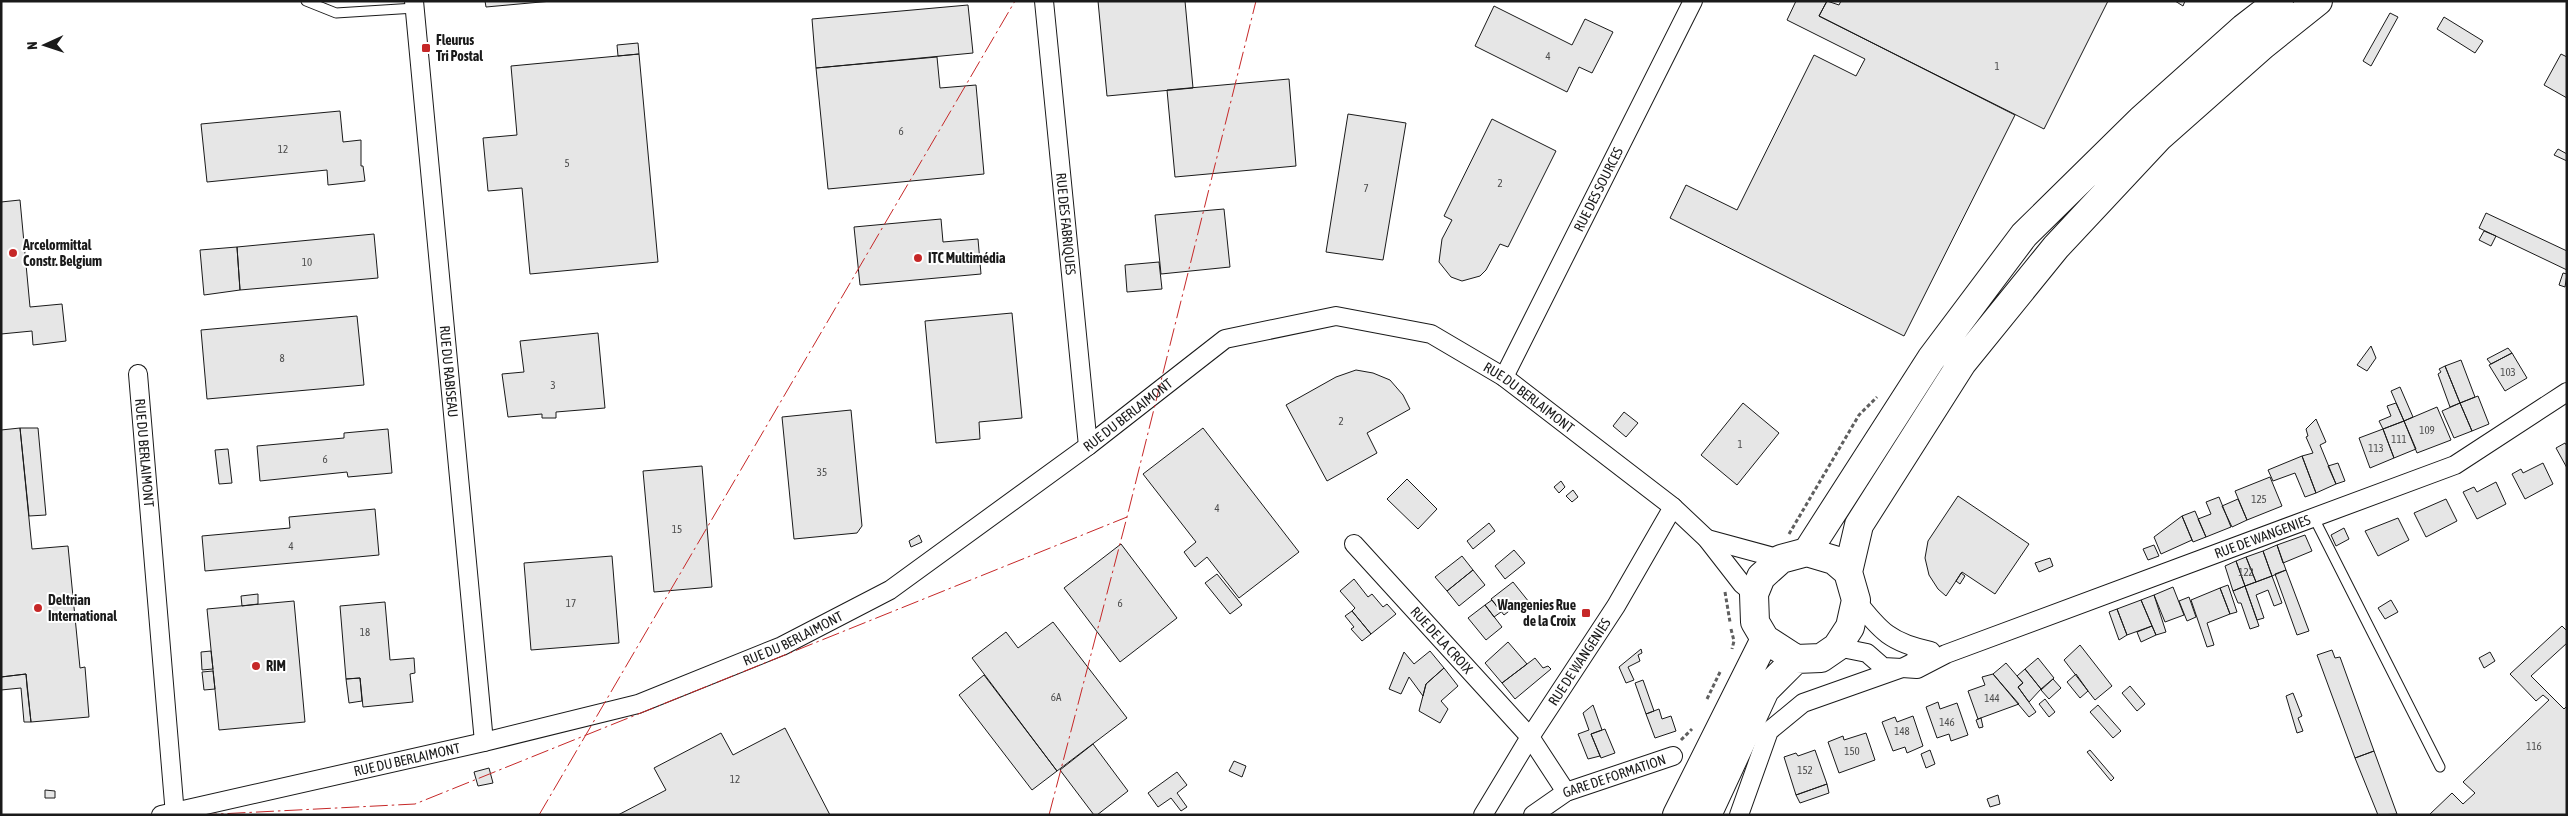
<svg xmlns="http://www.w3.org/2000/svg" width="2568" height="816" font-family="'Asap Condensed',sans-serif">
  <style>
    .building { fill: #e6e6e6; stroke: #1a1a1a }
    .lines { fill: none; stroke-linecap: round; stroke-linejoin: round }
    .lane-casing { stroke: #1a1a1a; stroke-width: 11 }
    .street-casing { stroke: #1a1a1a; stroke-width: 20 }
    .highway-casing { stroke: #1a1a1a; stroke-width: 30 }
    .path { stroke: #5f5f5f; stroke-width: 3; stroke-dasharray: 4 2.5; stroke-linecap: butt }
    .lane { stroke: #fff; stroke-width: 9 }
    .street { stroke: #fff; stroke-width: 18 }
    .highway { stroke: #fff; stroke-width: 28 }
    .power { stroke: #c62828; stroke-width: 1; stroke-dasharray: 18 4 2.5 4; stroke-linecap: butt }
    .poi-dot { fill: #c62828; stroke: #fff; stroke-width: 2 }
    .labels { text-anchor: middle; stroke-width: 4; stroke-linejoin: round; paint-order: stroke }
    .number-label { font-size: 11px; fill: #4d4d4d }
    .poi-label { font-size: 14px; font-weight: bold; fill: #1a1a1a; stroke: #fff; text-anchor: start }
    .street-label { font-size: 14px; fill: #1a1a1a; stroke: #fff }
  </style>
  <rect width="100%" height="100%" fill="#fff"/>
  <!-- building -->
  <path class="building" d="M485,1H552L486,7Z
    M1098,1H1185L1193,88L1107,96Z
    M1796,1H1827L1819,16L2015,115L1904,336L1670,218L1686,185L1737,210L1814,55L1856,76L1865,59L1787,20Z
    M1827,1L1839,5L1841,1H2108L2044,129L1819,16Z
    M2175,1H2185L2183,6Z
    M968,5L973,53L816,68L812,19Z
    M1494,6L1572,45L1585,19L1613,32L1592,73L1579,67L1567,92L1475,46Z
    M2390,13L2398,17L2371,66L2363,61Z
    M2444,17L2483,41L2475,53L2437,29Z
    M455,38L456,44L440,45V39Z
    M638,43L639,54L618,56L617,45Z
    M639,54L658,262L530,274L522,188L488,191L483,138L517,135L511,66Z
    M2561,54L2567,57V98L2544,85Z
    M937,57L940,88L976,85L984,174L828,189L816,68Z
    M1289,79L1296,166L1175,177L1167,90Z
    M340,111L343,142L361,140V166H363L365,181L328,185L327,170L207,182L201,124Z
    M1348,114L1406,123L1383,260L1326,252Z
    M1492,119L1556,151L1508,247L1500,244L1486,270L1480,276L1462,281L1451,277L1439,262L1442,239L1452,220L1444,216Z
    M2558,149L2567,154V161L2554,155Z
    M20,200L30,307L62,304L66,341L33,345L32,331L1,334V202Z
    M1224,209L1230,267L1161,274L1155,215Z
    M2486,213L2567,251V270L2479,228Z
    M941,219L943,242L978,239L981,274L860,285L854,227Z
    M2484,231L2496,236L2491,246L2479,240Z
    M374,234L378,278L240,290L237,247Z
    M237,247L240,290L204,295L200,250Z
    M1159,262L1162,289L1127,292L1125,265Z
    M2563,273L2567,274L2565,287L2559,285Z
    M1012,313L1022,418L979,422L980,439L936,443L925,321Z
    M357,316L364,385L207,399L201,330Z
    M598,333L605,408L556,412V418H542V414L508,417L502,374L524,372L520,341Z
    M2371,346L2376,358L2367,371L2357,365Z
    M2508,348L2512,353L2491,364L2487,359Z
    M2512,353L2527,378L2505,391L2489,365Z
    M2461,360L2475,397L2460,403L2445,366Z
    M2445,366L2460,403L2450,407L2438,374L2441,372L2439,369Z
    M1356,370L1373,373L1390,380L1403,395L1410,409L1367,433L1377,453L1327,481L1286,405L1336,377Z
    M2400,387L2413,417L2404,421L2391,391Z
    M2478,396L2489,424L2472,431L2460,403Z
    M1743,403L1779,433L1737,485L1701,455Z
    M2396,403L2404,421L2383,429L2379,421L2391,416L2387,406Z
    M2460,403L2472,431L2454,438L2442,411Z
    M2437,407L2451,440L2417,453L2404,421Z
    M851,410L862,526L857,533L794,539L782,417Z
    M1624,412L1638,423L1626,437L1613,426Z
    M2316,419L2326,442L2320,445L2336,484L2316,493L2302,456L2313,453L2306,437L2308,436L2306,429Z
    M2404,421L2416,449L2394,458L2383,429Z
    M20,428L32,549L68,546L80,668L85,667L89,717L31,722L26,674L1,677V430Z
    M20,428H38L46,515L29,516Z
    M1203,428L1299,552L1239,598L1207,557L1195,567L1184,552L1196,542L1143,474Z
    M388,429L392,473L348,477L347,472L260,481L257,446L344,438V433Z
    M2383,429L2394,458L2370,468L2359,438Z
    M2565,443L2567,446V468L2556,448Z
    M228,449L232,483L219,484L215,450Z
    M2302,456L2316,493L2305,497L2295,473L2273,481L2268,470Z
    M2338,463L2345,481L2336,484L2328,466Z
    M2543,463L2553,484L2525,499L2512,474L2521,469L2523,473Z
    M702,466L712,587L654,592L643,471Z
    M2270,477L2282,506L2247,520L2235,491Z
    M1407,479L1437,509L1418,529L1387,499Z
    M1561,481L1565,487L1559,493L1554,487Z
    M2496,482L2506,504L2477,519L2463,492L2474,487L2477,492Z
    M1573,490L1578,497L1572,502L1566,496Z
    M1958,496L2029,544L1995,594L1962,572L1946,596L1938,589L1929,575L1925,558L1928,541Z
    M2219,497L2231,527L2206,537L2198,519L2211,514L2206,502Z
    M2238,499L2247,520L2232,527L2222,506Z
    M2446,499L2457,521L2426,537L2414,513Z
    M375,509L379,555L205,571L202,536L290,528L289,517Z
    M2195,511L2206,537L2193,542L2182,516Z
    M2182,516L2192,540L2161,554L2154,537Z
    M2398,518L2409,540L2378,556L2365,531Z
    M1489,523L1495,531L1473,549L1467,541Z
    M2344,528L2349,539L2336,546L2331,535Z
    M919,535L922,542L911,547L909,541Z
    M2305,535L2312,551L2283,563L2277,545Z
    M1121,544L1177,618L1120,662L1064,588Z
    M2154,545L2159,556L2148,560L2143,549Z
    M2277,545L2286,570L2272,576L2263,551Z
    M1514,550L1525,563L1505,579L1495,566Z
    M2263,551L2272,576L2256,582L2246,557Z
    M612,556L619,643L531,650L524,563Z
    M1462,556L1473,570L1447,591L1435,577Z
    M2246,557L2256,582L2245,586L2236,561Z
    M2050,558L2053,566L2039,572L2035,563Z
    M2236,561L2245,586L2233,591L2225,566Z
    M1473,570L1485,585L1459,606L1447,591Z
    M2286,570L2309,631L2297,635L2275,574Z
    M1961,573L1965,576L1960,584L1956,581Z
    M1217,574L1242,605L1230,614L1205,583Z
    M2272,576L2282,603L2274,606L2268,590L2256,595L2264,618L2257,620L2245,586Z
    M1354,579L1368,597L1372,594L1383,607L1387,604L1396,614L1371,634L1352,611L1355,608L1340,591Z
    M1513,582L1529,602L1521,609L1517,605L1504,615L1491,599Z
    M2228,585L2237,612L2230,614L2220,588Z
    M2245,586L2259,626L2250,629L2241,603H2238L2233,591Z
    M2173,587L2184,615L2165,622L2154,595Z
    M2220,588L2230,614L2207,623L2214,645L2207,647L2191,600Z
    M258,594V604L242,606L241,596Z
    M2154,595L2166,632L2156,635L2141,600Z
    M2189,597L2196,617L2187,621L2179,601Z
    M1492,600L1501,612L1494,617L1485,605Z
    M2141,600L2152,626L2127,635L2117,609Z
    M2391,600L2398,612L2385,619L2378,608Z
    M294,601L305,722L219,730L207,609Z
    M385,602L390,660L414,658L415,673L410,674L413,702L363,707L360,678L346,679L340,606Z
    M1485,605L1502,627L1486,640L1468,618Z
    M2117,609L2127,635L2119,640L2109,612Z
    M1352,611L1371,634L1362,641L1351,629L1354,627L1345,616Z
    M1053,622L1127,718L1057,771L972,658L1006,632L1018,648Z
    M2152,626L2156,635L2141,642L2137,632Z
    M2562,626L2567,631V643L2531,676L2564,709L2567,706V815H2429L2452,793L2463,804L2475,793L2463,782L2549,700L2543,695L2536,701L2510,674Z
    M1508,642L1527,664L1502,683L1485,663Z
    M2080,645L2112,686L2095,700L2064,660Z
    M1641,649L1642,653L1638,655L1640,661L1628,667L1634,680L1626,683L1619,667Z
    M2332,650L2335,658L2340,657L2374,751L2355,758L2317,655Z
    M211,651L213,669L202,670L201,652Z
    M1430,651L1444,668L1426,684L1423,696L1409,677L1401,694L1389,689L1404,652L1414,664Z
    M2490,652L2495,661L2484,668L2479,658Z
    M1535,658L1543,668L1548,666L1551,669L1515,699L1502,683Z
    M2038,658L2054,678L2041,689L2025,669Z
    M2006,663L2023,683L2018,687L2036,712L2029,717L1993,674Z
    M1444,668L1458,686L1441,701L1448,709L1440,723L1419,711L1426,684Z
    M2025,669L2041,689L2029,702L2018,687L2023,683L2017,676Z
    M213,671L215,689L204,690L202,672Z
    M26,674L27,687L31,722H24L21,688L1,690V677Z
    M1993,674L2019,704L1978,719L1968,691L1985,685L1982,677Z
    M2076,674L2088,691L2080,698L2067,682Z
    M984,675L1057,771L1032,790L959,695Z
    M360,678L362,701L349,703L346,679Z
    M2053,679L2061,688L2049,699L2041,690Z
    M1643,680L1654,711L1646,714L1635,683Z
    M2130,686L2145,704L2137,711L2122,693Z
    M2293,693L2302,716L2298,718L2303,731L2297,733L2286,696Z
    M2045,699L2055,712L2049,717L2039,704Z
    M1938,702L1940,709L1957,703L1968,735L1951,741L1949,734L1937,738L1926,707Z
    M1593,705L1602,730L1591,734L1600,756L1588,759L1578,734L1589,730L1583,713Z
    M2098,705L2121,731L2113,738L2090,712Z
    M1659,709L1662,719L1671,716L1676,731L1655,738L1646,714Z
    M1913,716L1923,746L1907,753L1905,747L1893,751L1882,722L1895,717L1897,722Z
    M1981,718L1983,727L1979,728L1976,720Z
    M785,728L830,815H618L666,790L654,768L721,733L733,755Z
    M1605,729L1615,753L1601,758L1591,734Z
    M1866,733L1875,760L1839,773L1828,742L1843,736L1844,740Z
    M1093,744L1128,791L1097,815H1094L1060,770Z
    M1815,750L1827,784L1796,795L1784,757L1796,753L1798,756Z
    M1930,750L1935,764L1926,768L1921,754Z
    M2090,750L2114,778L2111,781L2087,752Z
    M2374,751L2397,814L2378,815L2355,758Z
    M1234,761L1246,766L1242,777L1229,771Z
    M489,768L493,783L478,786L474,772Z
    M1177,772L1187,785L1177,793L1187,807L1181,811L1171,798L1158,807L1148,793Z
    M1827,784L1829,793L1800,803L1796,795Z
    M45,790L55,791V798H45Z
    M1998,795L2000,804L1990,807L1987,799Z"/>
  <g class="lines">
    <defs>
      <path id="lane" d="M306,1L336,13L415,8
        M2313,516L2440,767"/>
      <g id="street">
        <path id="s1" d="M414,1L484,742"/>
        <path id="s2" d="M1044,1L1088,446"/>
        <path id="s3" d="M138,374L175,815"/>
        <path id="s4" d="M1504,377L1693,1"/>
        <path d="M1707,539L1781,559"/>
        <path id="s5" d="M1354,544L1530,737L1566,792"/>
        <path d="M1856,600C1880,631 1891,643 1931,651"/>
        <path id="s6" d="M1837,647L1867,653L1883,667L1902,668L1917,669L1946,654L2455,465L2567,392"/>
        <path id="s7" d="M161,815L484,742L638,704L782,646L890,590L1088,446L1225,339L1336,316L1431,334L1504,377L1673,507L1707,539L1742,584L1754,594"/>
        <path id="s8" d="M1483,815L1530,737L1616,606L1673,507"/>
        <path id="s9" d="M1533,815L1566,792L1673,756"/>
        <path d="M1739,815L1769,731L1803,703L1902,668L1914,662L1920,649"/>
      </g>
      <path id="highway" d="M1807,552L1931,359L2024,235L2141,120L2244,28L2279,1
        M1848,572L1834,560L1807,552L1781,559L1761,577L1754,594L1755,622L1765,639L1796,659L1821,658L1837,647L1850,627L1856,600L1848,572L1859,525L1962,363L2056,247L2159,137L2263,45L2318,1
        M1677,815L1765,639
        M1707,815L1765,690L1796,659"/>
    </defs>
    <!-- lane casing -->
    <use href="#lane" class="lane-casing"/>
    <!-- street casing -->
    <use href="#street" class="street-casing"/>
    <!-- highway casing -->
    <use href="#highway" class="highway-casing"/>
    <!-- path -->
    <path class="path" d="M1789,534L1859,415L1877,397
      M1725,592L1730,622
      M1731,629L1734,641L1732,649
      M1707,699L1721,670
      M1681,740L1692,729"/>
    <!-- lane -->
    <use href="#lane" class="lane"/>
    <!-- street -->
    <use href="#street" class="street"/>
    <!-- highway -->
    <use href="#highway" class="highway"/>
    <!-- power -->
    <path class="power" d="M199,815L415,804L1127,517
      M539,815L1015,1
      M1049,815L1127,517L1256,1"/>
  </g>
  <!-- markers -->
  <g class="poi-dot">
    <rect x="421" y="43" width="10" height="10" rx="2.5"/>
    <circle cx="13" cy="253" r="5"/>
    <circle cx="918" cy="258" r="5"/>
    <circle cx="38" cy="608" r="5"/>
    <rect x="1581" y="608" width="10" height="10" rx="2.5"/>
    <circle cx="256" cy="666" r="5"/>
  </g>
  <g class="labels">
    <!-- number labels -->
    <g class="number-label">
      <text x="1548" y="60">4</text>
      <text x="1997" y="70">1</text>
      <text x="901" y="135">6</text>
      <text x="283" y="153">12</text>
      <text x="567" y="167">5</text>
      <text x="1500" y="187">2</text>
      <text x="1366" y="192">7</text>
      <text x="307" y="266">10</text>
      <text x="282" y="362">8</text>
      <text x="2508" y="376">103</text>
      <text x="553" y="389">3</text>
      <text x="1341" y="425">2</text>
      <text x="2427" y="434">109</text>
      <text x="2399" y="443">111</text>
      <text x="1740" y="448">1</text>
      <text x="2376" y="452">113</text>
      <text x="325" y="463">6</text>
      <text x="822" y="476">35</text>
      <text x="2259" y="503">125</text>
      <text x="1217" y="512">4</text>
      <text x="677" y="533">15</text>
      <text x="291" y="550">4</text>
      <text x="2246" y="576">122</text>
      <text x="571" y="607">17</text>
      <text x="1120" y="607">6</text>
      <text x="365" y="636">18</text>
      <text x="1056" y="701">6A</text>
      <text x="1992" y="702">144</text>
      <text x="1947" y="726">146</text>
      <text x="1902" y="735">148</text>
      <text x="2534" y="750">116</text>
      <text x="1852" y="755">150</text>
      <text x="1805" y="774">152</text>
      <text x="735" y="783">12</text>
    </g>
    <!-- poi labels -->
    <g class="poi-label">
      <text x="436" y="45">Fleurus<tspan x="436" dy="16">Tri Postal</tspan></text>
      <text x="23" y="250">Arcelormittal<tspan x="23" dy="16">Constr. Belgium</tspan></text>
      <text x="928" y="263">ITC Multimédia</text>
      <text x="48" y="605">Deltrian<tspan x="48" dy="16">International</tspan></text>
      <text x="1576" y="610" text-anchor="end">Wangenies Rue<tspan x="1576" dy="16">de la Croix</tspan></text>
      <text x="266" y="671">RIM</text>
    </g>
    <!-- street labels -->
    <g class="street-label">
      <text dy="5" stroke="none"><textPath href="#s4" startOffset="210">RUE DES SOURCES</textPath></text>
      <text dy="5" stroke="none"><textPath href="#s2" startOffset="224">RUE DES FABRIQUES</textPath></text>
      <text dy="5" stroke="none"><textPath href="#s1" startOffset="372">RUE DU RABISEAU</textPath></text>
      <text dy="5" stroke="none"><textPath href="#s7" startOffset="1512">RUE DU BERLAIMONT</textPath></text>
      <text dy="5" stroke="none"><textPath href="#s7" startOffset="1062">RUE DU BERLAIMONT</textPath></text>
      <text dy="5" stroke="none"><textPath href="#s3" startOffset="79">RUE DU BERLAIMONT</textPath></text>
      <text dy="5" stroke="none"><textPath href="#s6" startOffset="456">RUE DE WANGENIES</textPath></text>
      <text dy="5" stroke="none"><textPath href="#s7" startOffset="658">RUE DU BERLAIMONT</textPath></text>
      <text dy="5" stroke="none"><textPath href="#s5" startOffset="130">RUE DE LA CROIX</textPath></text>
      <text dy="5" stroke="none"><textPath href="#s8" startOffset="181">RUE DE WANGENIES</textPath></text>
      <text dy="5" stroke="none"><textPath href="#s7" startOffset="252">RUE DU BERLAIMONT</textPath></text>
      <text dy="5" stroke="none"><textPath href="#s9" startOffset="91">GARE DE FORMATION</textPath></text>
    </g>
  </g>
  <!-- border -->
  <rect width="2568" height="816" fill="none" stroke="#1a1a1a" stroke-width="5"/>
  <!-- north arrow -->
  <g transform="translate(45 45) rotate(267)" stroke="#ffffff" stroke-width="4" paint-order="stroke">
  <path d="M0-4L9 19L0 12L-9 19Z" fill="#1a1a1a"/>
  <text y="-8" font-size="14" font-weight="bold" text-anchor="middle" fill="#1a1a1a">N</text>
  </g>
</svg>
